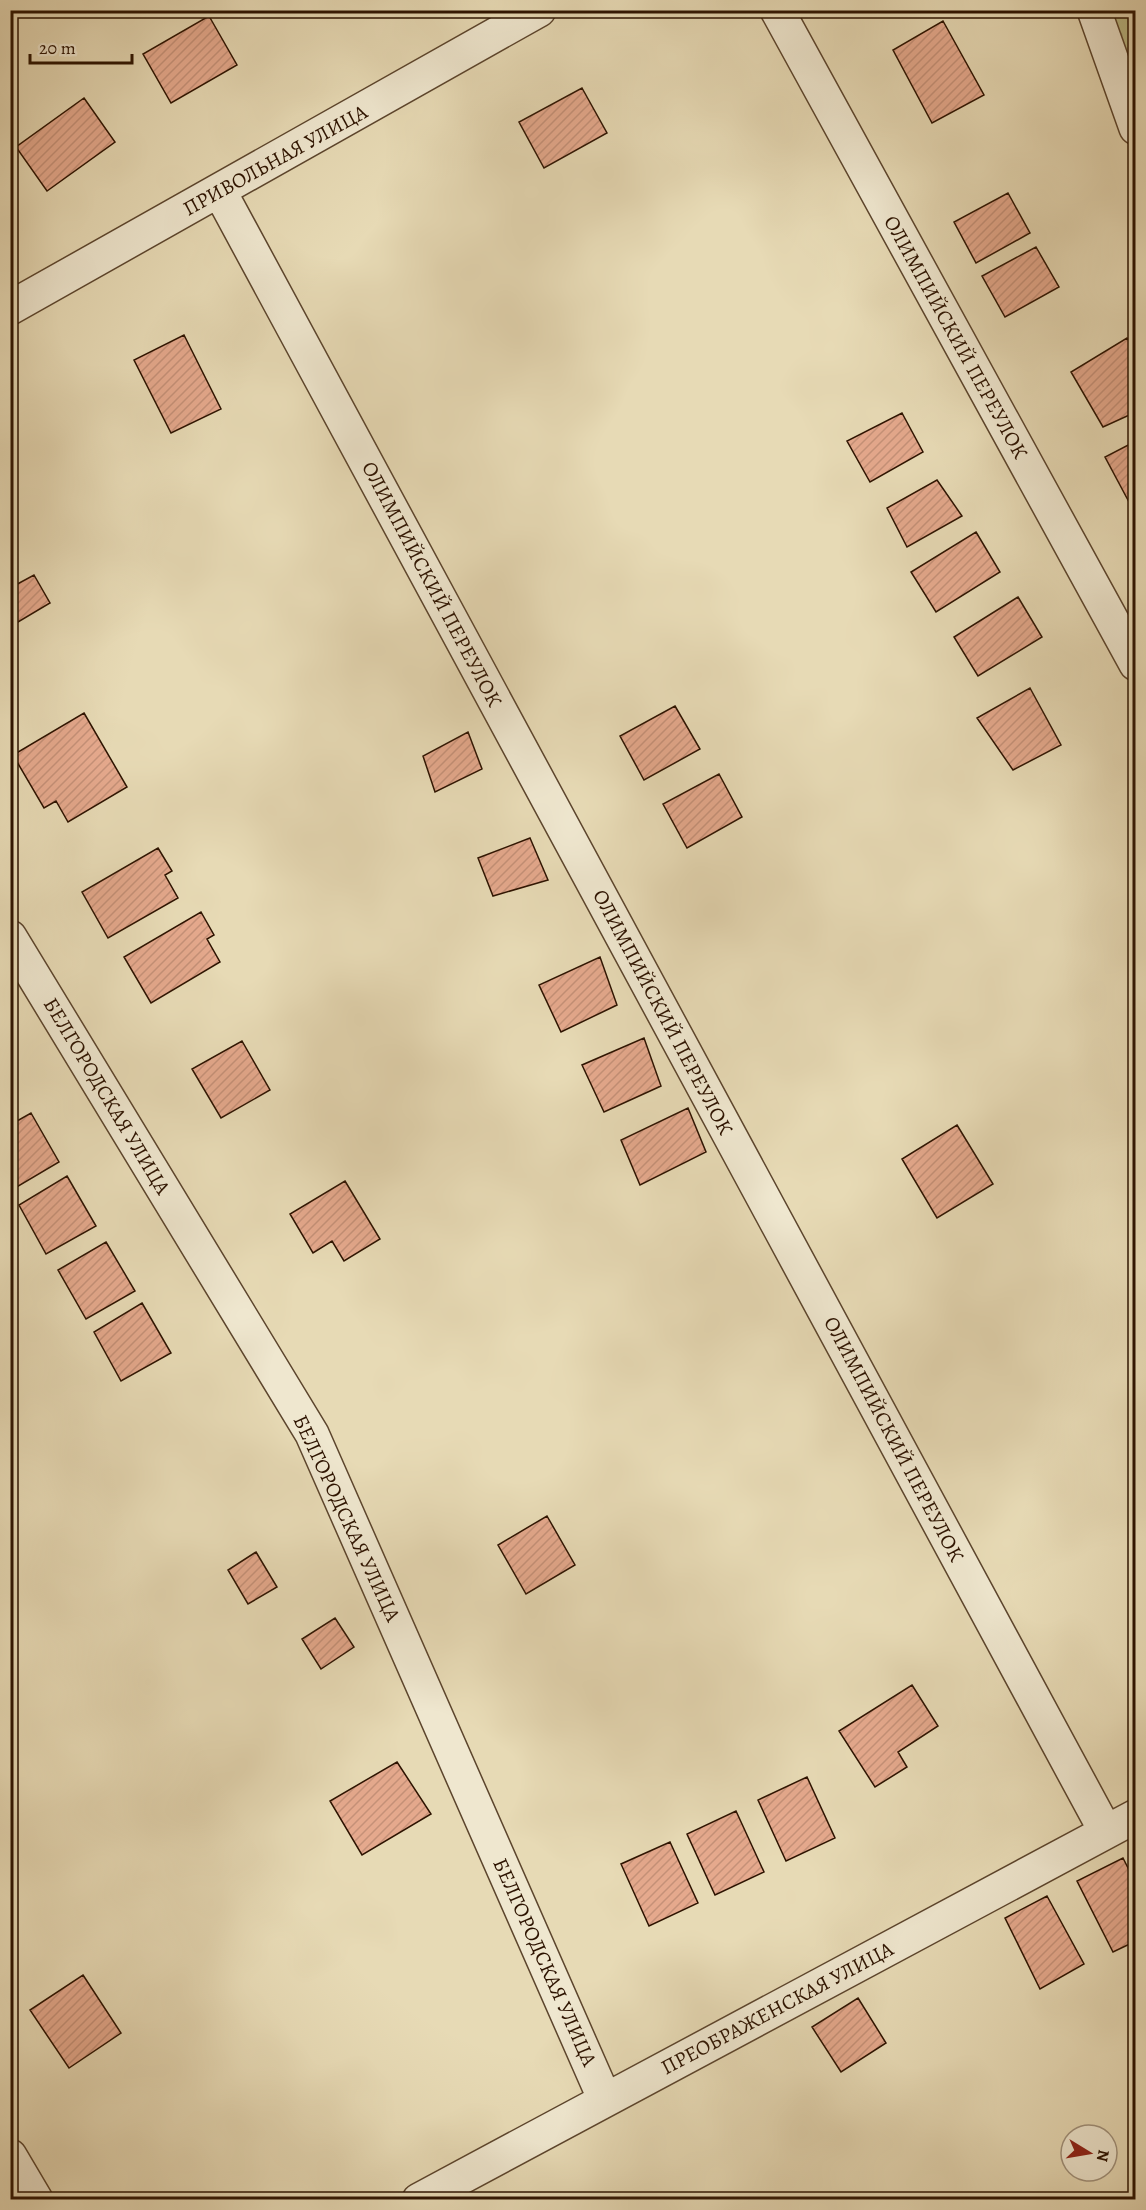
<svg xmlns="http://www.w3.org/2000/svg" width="1146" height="2210" font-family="Alegreya,serif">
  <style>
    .forest { fill: url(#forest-crowns); stroke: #756844; stroke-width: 1.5 }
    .building { fill: url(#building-hatch); stroke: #2d1300; stroke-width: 1.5 }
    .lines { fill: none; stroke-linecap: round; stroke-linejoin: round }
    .minor-casing { stroke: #5c452d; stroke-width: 36 }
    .minor { stroke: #efe7cf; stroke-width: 33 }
    .labels { text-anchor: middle; stroke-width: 5; stroke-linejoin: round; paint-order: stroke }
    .street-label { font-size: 21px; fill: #2d1300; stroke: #efe7cf }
  </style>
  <defs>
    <pattern id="forest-crowns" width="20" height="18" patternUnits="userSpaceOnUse" patternTransform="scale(1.5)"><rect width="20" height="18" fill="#bdbd88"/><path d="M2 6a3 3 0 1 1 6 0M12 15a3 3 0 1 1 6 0" fill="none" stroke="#a3a274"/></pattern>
    <pattern id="building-hatch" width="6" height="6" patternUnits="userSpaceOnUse" patternTransform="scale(1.5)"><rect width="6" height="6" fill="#e5a98d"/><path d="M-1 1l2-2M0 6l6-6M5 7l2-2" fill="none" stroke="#c59178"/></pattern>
  </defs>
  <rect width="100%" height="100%" fill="#e7dab5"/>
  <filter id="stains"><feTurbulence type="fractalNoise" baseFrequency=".00333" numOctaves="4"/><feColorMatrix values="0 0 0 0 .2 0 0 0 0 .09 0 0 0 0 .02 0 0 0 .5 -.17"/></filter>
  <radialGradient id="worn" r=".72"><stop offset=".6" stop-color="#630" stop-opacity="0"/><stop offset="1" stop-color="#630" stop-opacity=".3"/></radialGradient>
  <!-- forest -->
  <path class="forest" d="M1098,11H1135V124Z"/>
  <!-- building -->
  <path class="building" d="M209,16L237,65L171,103L143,54Z
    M943,21L984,95L932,123L893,50Z
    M582,88L607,133L544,168L519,122Z
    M84,98L115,142L47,191L16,147Z
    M1008,193L1030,233L976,263L954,222Z
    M1036,247L1059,287L1005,317L982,276Z
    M184,335L221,409L171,433L134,360Z
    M1127,338L1136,351V412L1103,427L1071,372Z
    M902,413L923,452L870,482L847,441Z
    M1136,441V501L1129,502L1105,457Z
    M937,480L962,516L907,547L887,508Z
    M976,532L1000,572L936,612L911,572Z
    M34,575L50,603L13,625L10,621V588Z
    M1018,597L1042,637L978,676L954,637Z
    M1030,688L1061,745L1013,770L977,718Z
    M675,706L700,749L644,780L620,736Z
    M84,713L127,787L68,822L56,801L44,808L13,755Z
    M468,732L482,769L435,792L423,756Z
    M719,774L742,817L687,848L663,804Z
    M530,838L548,880L493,896L478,858Z
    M158,848L172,871L165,875L178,898L108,938L82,892Z
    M201,912L214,935L207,939L220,962L151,1003L124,957Z
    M600,957L617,1005L561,1032L539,985Z
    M644,1038L661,1086L604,1112L582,1065Z
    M242,1041L270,1090L221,1118L192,1069Z
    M688,1108L706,1152L640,1185L621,1140Z
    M31,1113L59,1162L10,1191V1125Z
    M957,1125L993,1184L937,1218L902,1159Z
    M67,1176L96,1226L46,1254L19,1205Z
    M345,1181L380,1239L344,1261L332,1241L313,1253L290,1214Z
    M106,1242L135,1291L86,1319L58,1270Z
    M142,1303L171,1353L121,1381L94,1332Z
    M547,1516L575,1565L526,1594L498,1545Z
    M256,1552L277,1587L248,1604L228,1570Z
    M335,1618L354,1647L321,1669L302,1639Z
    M912,1685L938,1726L898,1752L907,1767L875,1787L839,1731Z
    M397,1762L431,1814L362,1855L330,1801Z
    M807,1777L835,1838L786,1861L758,1800Z
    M736,1811L764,1872L715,1895L687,1834Z
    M670,1842L698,1903L649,1926L621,1864Z
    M1123,1858L1136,1884V1941L1113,1952L1077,1881Z
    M1047,1896L1084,1964L1040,1989L1005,1918Z
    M83,1975L121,2033L69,2068L30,2010Z
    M858,1998L886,2043L841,2072L812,2027Z"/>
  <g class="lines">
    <defs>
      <path id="minor" d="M777,10L1136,664
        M1094,10L1136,128
        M220,192L1106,1832
        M10,308L539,10
        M10,937L312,1434L605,2100
        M10,2156L36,2200
        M419,2200L1136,1816"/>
    </defs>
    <!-- minor casing -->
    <use href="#minor" class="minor-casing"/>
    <!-- minor -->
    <use href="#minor" class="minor"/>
  </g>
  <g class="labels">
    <!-- street labels -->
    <g class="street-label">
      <text transform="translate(275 160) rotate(-29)" y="7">ПРИВОЛЬНАЯ УЛИЦА</text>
      <text transform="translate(956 337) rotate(61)" y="7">ОЛИМПИЙСКИЙ ПЕРЕУЛОК</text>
      <text transform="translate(432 584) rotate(62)" y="7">ОЛИМПИЙСКИЙ ПЕРЕУЛОК</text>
      <text transform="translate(663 1012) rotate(62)" y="7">ОЛИМПИЙСКИЙ ПЕРЕУЛОК</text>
      <text transform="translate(107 1096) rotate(59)" y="7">БЕЛГОРОДСКАЯ УЛИЦА</text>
      <text transform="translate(894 1439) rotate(62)" y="7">ОЛИМПИЙСКИЙ ПЕРЕУЛОК</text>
      <text transform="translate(347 1518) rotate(65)" y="7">БЕЛГОРОДСКАЯ УЛИЦА</text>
      <text transform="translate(545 1962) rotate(66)" y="7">БЕЛГОРОДСКАЯ УЛИЦА</text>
      <text transform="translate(777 2008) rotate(-28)" y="7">ПРЕОБРАЖЕНСКАЯ УЛИЦА</text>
    </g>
  </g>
  <!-- margin -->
  <rect width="1146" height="2210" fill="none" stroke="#e7dab5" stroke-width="36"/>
  <rect x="12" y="12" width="1122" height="2186" fill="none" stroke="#2d1300" stroke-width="3"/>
  <rect x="18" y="18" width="1110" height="2174" fill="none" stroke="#2d1300" stroke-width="1.5"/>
  <!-- north arrow -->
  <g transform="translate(1089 2153) rotate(101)"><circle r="28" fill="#efe7cf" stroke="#a1927c" stroke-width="1.5"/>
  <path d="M0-4.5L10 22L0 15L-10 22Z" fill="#8f2418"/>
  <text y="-9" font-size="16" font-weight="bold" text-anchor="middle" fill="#2d1300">N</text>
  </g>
  <!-- scale -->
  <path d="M30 54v9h102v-9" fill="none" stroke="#2d1300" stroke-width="3"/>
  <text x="39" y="54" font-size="18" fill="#2d1300" stroke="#efe7cf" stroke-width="4.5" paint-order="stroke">20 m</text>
  <rect width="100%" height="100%" filter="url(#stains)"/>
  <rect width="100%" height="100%" fill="url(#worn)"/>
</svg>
